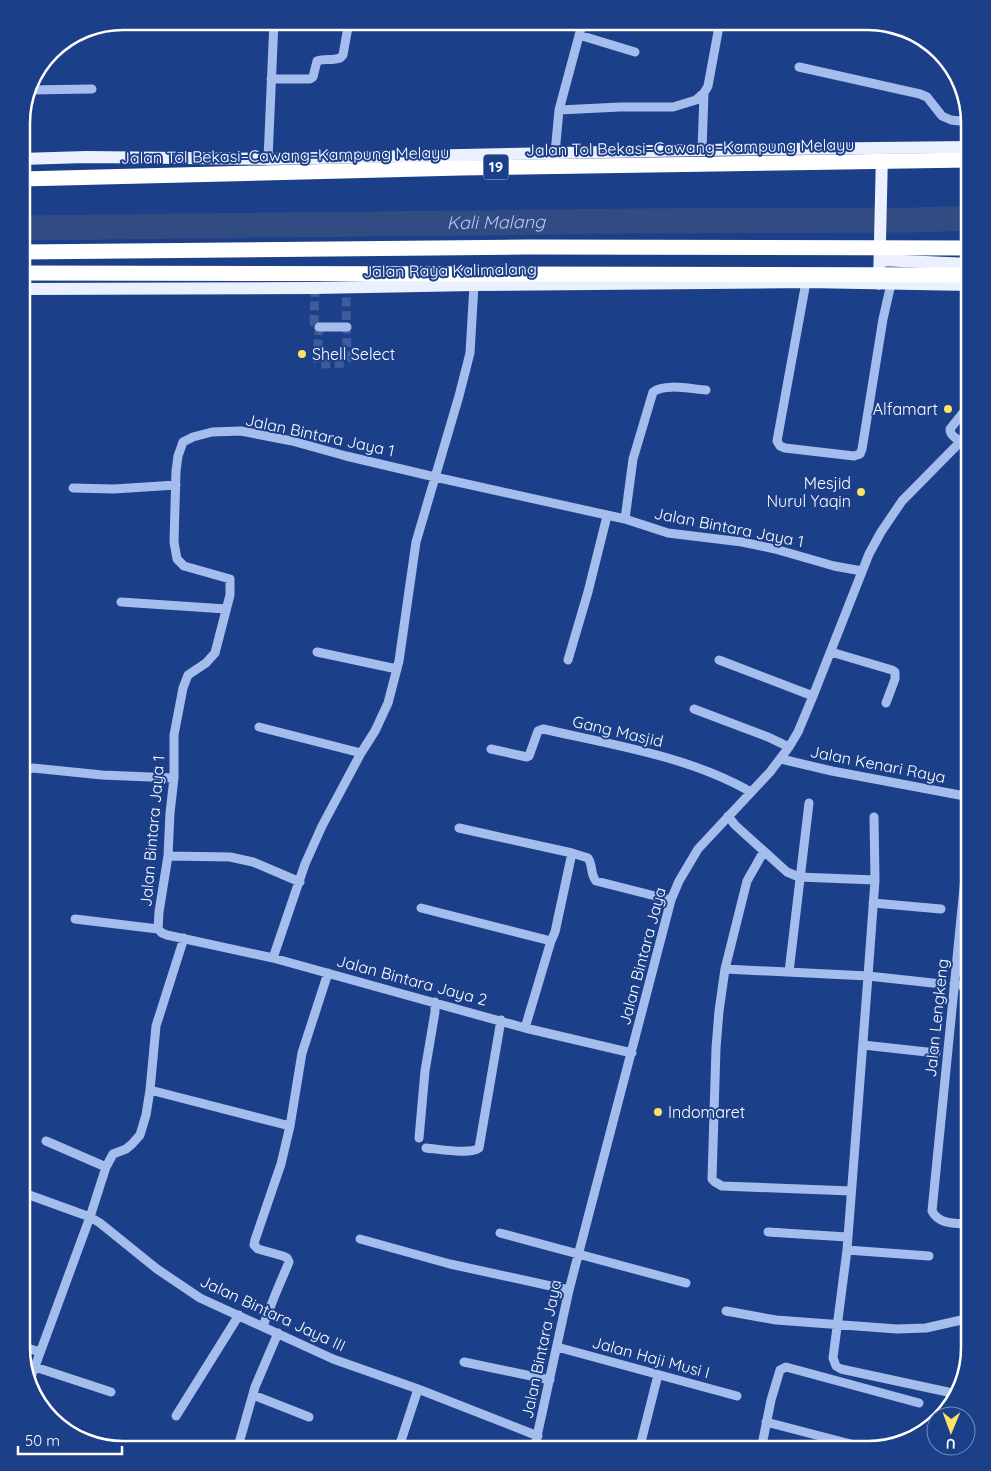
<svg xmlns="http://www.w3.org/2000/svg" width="991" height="1471" font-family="Quicksand,sans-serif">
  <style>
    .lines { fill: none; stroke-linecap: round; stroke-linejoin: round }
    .river { stroke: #324c83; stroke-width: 25 }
    .minor-tunnel { stroke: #3e5c9b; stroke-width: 9; stroke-dasharray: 9 4.5; stroke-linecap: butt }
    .minor { stroke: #a5bdec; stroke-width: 9 }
    .major { stroke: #ebf0ff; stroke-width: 12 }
    .highway-bridge { stroke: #fff; stroke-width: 15 }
    .poi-dot { fill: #fde263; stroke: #1c3f89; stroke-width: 2 }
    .labels { text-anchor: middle; stroke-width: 4; stroke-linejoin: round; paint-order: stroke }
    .shield { fill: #1c3f89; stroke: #bbc5dc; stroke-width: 1 }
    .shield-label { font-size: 15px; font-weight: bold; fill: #fff }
    .street-label { font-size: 16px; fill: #fff; stroke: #1c3f89 }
    .poi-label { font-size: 16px; fill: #fff; stroke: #1c3f89; text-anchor: start }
    .water-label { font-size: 18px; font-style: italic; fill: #b1c8f3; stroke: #1c3f89 }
    .rim { fill: none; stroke: #fff; stroke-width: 2.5 }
  </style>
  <rect width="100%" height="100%" fill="#1c3f89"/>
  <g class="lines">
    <!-- river -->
    <path class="river" id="s1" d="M21,228L630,221L916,220L970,218"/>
    <!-- minor-tunnel -->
    <path class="minor-tunnel" d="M315,288L314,323L319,327L317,359L319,364L345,363L347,360L346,287"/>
    <!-- minor -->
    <path class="minor" d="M858,21L926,40
      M579,35L635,52
      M799,67L920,94L927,97L942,116L951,120L969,122
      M271,79H310L313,77L317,61C325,58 332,61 340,58L343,55L349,21
      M28,90L92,89
      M559,110L583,21
      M702,150L704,93
      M555,153L559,110L620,107H673L696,100L704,93L708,86L720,21
      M268,159L274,21
      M806,282L777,441L780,446L785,448L854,456L860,454L862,449L883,319L891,284
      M319,327H347
      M970,444C962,441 950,438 950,429L970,404
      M73,488L114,489L176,485
      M625,519L633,459L653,392C665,383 691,389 706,390
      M121,602L226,609
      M317,652L397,669
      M831,652L892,670L895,672V679L886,703
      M568,660L588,592L607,516
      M719,660L813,696
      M694,709L768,737L789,747
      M259,727L361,753
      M491,749L527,757L529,756L538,731L543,729C613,745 688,756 751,792
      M781,759L832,771L970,797
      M21,771L33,768L102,775L174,778
      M728,816L735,825L787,872L799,877L875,880
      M874,817L875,880L868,976L847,1250L833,1358L836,1366L841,1369L957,1394
      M459,828L572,853L588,858C593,865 590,874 596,881L671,900
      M764,851L747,881L725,969L719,1011L716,1048L712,1179L715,1182L722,1186L851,1191
      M168,856L230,857L253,862L300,882
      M873,903L941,909
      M421,908L551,941
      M75,919L158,929
      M273,958L305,864L322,826L361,753L375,731L388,703L399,661L416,542L459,396L470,353L474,285
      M725,969L868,976L942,984
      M789,972L809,803
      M954,984L970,986
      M525,1028L551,941L555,932L572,853
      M863,1045L936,1053
      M632,1053L525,1028L273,958L167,935L162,933L158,929L159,912L168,856L170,813L174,778V735L183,688L188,675L206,663L215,653L230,595V579L184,566L177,559L174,542L176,471L178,456L183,442L193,437L212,432L241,431L292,441L346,456L435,477L625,519L668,533L742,542L775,549L834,566L862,571
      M150,1090L290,1126
      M419,1138L425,1071L435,1012V1002
      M46,1141L106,1167
      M426,1148C439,1149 470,1155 479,1148L501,1020
      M21,1192L90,1217L100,1223L157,1269L200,1298L333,1359L418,1389L538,1436
      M970,1224C956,1223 939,1225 932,1211L970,827
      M768,1232L847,1237
      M500,1233L686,1283
      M360,1239L450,1264L569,1290
      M847,1250L929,1256
      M726,1311L776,1320L897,1329L926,1328L970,1318
      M263,1326L275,1295L289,1262L287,1258L283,1256L258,1249L254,1245L255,1240L281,1164L290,1126L302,1053L328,973
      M21,1346L40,1352
      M557,1347L737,1396
      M464,1362L550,1380
      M35,1367L111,1392
      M30,1380L90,1217L106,1167L113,1154L126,1149L132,1144L140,1135L146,1115L150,1090L156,1026L184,938
      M253,1395L309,1417
      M176,1416L239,1315
      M766,1422L870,1449
      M172,1450L174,1445
      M237,1450L255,1387L278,1333
      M398,1450L418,1389
      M534,1450L569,1290L671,900L679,881L698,849L770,772L789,747L798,732L813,696L869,554L881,532L902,501L970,432
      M639,1450L658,1375
      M761,1450L771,1400L780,1370L786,1367L919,1403"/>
    <!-- major -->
    <path class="major" d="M21,159L86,157L268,159L702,150L970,147
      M880,260L970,264
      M879,284L882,154
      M21,289L315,288L474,285L806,282L970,285"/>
    <!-- highway-bridge -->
    <path class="highway-bridge" d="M21,179L461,168L970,160
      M21,252L528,247L970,248
      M21,273L970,275"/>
  </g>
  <!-- markers -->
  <g class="poi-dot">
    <circle cx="302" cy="354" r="5"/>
    <circle cx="948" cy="409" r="5"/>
    <circle cx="861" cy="492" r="5"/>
    <circle cx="658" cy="1112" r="5"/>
  </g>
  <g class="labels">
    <!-- shield labels -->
    <rect class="shield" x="483.5" y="154.5" width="25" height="25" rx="4"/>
    <g class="shield-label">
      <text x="496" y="172">19</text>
    </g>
    <!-- street labels -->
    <g class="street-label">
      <text transform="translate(690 147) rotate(-1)" y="6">Jalan Tol Bekasi–Cawang–Kampung Melayu</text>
      <text transform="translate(285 155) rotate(-1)" y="6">Jalan Tol Bekasi–Cawang–Kampung Melayu</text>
      <text transform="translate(450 270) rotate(-1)" y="6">Jalan Raya Kalimalang</text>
      <text transform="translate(320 435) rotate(12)" y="6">Jalan Bintara Jaya 1</text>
      <text transform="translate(729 527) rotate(11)" y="6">Jalan Bintara Jaya 1</text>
      <text transform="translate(618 731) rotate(13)" y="6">Gang Masjid</text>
      <text transform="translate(878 764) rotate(11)" y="6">Jalan Kenari Raya</text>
      <text transform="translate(152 831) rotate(-85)" y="6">Jalan Bintara Jaya 1</text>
      <text transform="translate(642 956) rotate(-75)" y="6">Jalan Bintara Jaya</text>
      <text transform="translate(412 980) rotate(15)" y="6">Jalan Bintara Jaya 2</text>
      <text transform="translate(936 1018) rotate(-84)" y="6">Jalan Lengkeng</text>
      <text transform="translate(273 1313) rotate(25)" y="6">Jalan Bintara Jaya III</text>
      <text transform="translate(541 1349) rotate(-78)" y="6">Jalan Bintara Jaya</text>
      <text transform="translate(651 1357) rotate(15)" y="6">Jalan Haji Musi I</text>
    </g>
    <!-- poi labels -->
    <g class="poi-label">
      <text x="312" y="360">Shell Select</text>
      <text x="938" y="415" text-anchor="end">Alfamart</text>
      <text x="851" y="489" text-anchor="end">Mesjid<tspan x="851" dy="18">Nurul Yaqin</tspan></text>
      <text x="668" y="1118">Indomaret</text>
    </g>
    <!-- water labels -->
    <g class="water-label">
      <text dy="6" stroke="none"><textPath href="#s1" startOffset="475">Kali Malang</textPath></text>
    </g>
  </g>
  <!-- crop -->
  <path d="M0 0H991V1471H0ZM123 30H868A93 93 0 0 1 961 123V1348A93 93 0 0 1 868 1441H123A93 93 0 0 1 30 1348V123A93 93 0 0 1 123 30Z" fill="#1c3f89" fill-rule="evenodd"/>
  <path class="rim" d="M123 30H868A93 93 0 0 1 961 123V1348A93 93 0 0 1 868 1441H123A93 93 0 0 1 30 1348V123A93 93 0 0 1 123 30Z"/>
  <!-- north arrow -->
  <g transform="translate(951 1431) rotate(181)"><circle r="24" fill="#1c3f89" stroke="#778cb8"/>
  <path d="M0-4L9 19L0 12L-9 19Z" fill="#fde263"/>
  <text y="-8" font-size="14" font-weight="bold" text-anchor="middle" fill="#ffffff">U</text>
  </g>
  <!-- scale -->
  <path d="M18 1446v8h104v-8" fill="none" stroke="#ffffff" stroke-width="2.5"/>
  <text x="25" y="1446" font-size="15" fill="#ffffff" stroke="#1c3f89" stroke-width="4" paint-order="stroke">50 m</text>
</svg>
